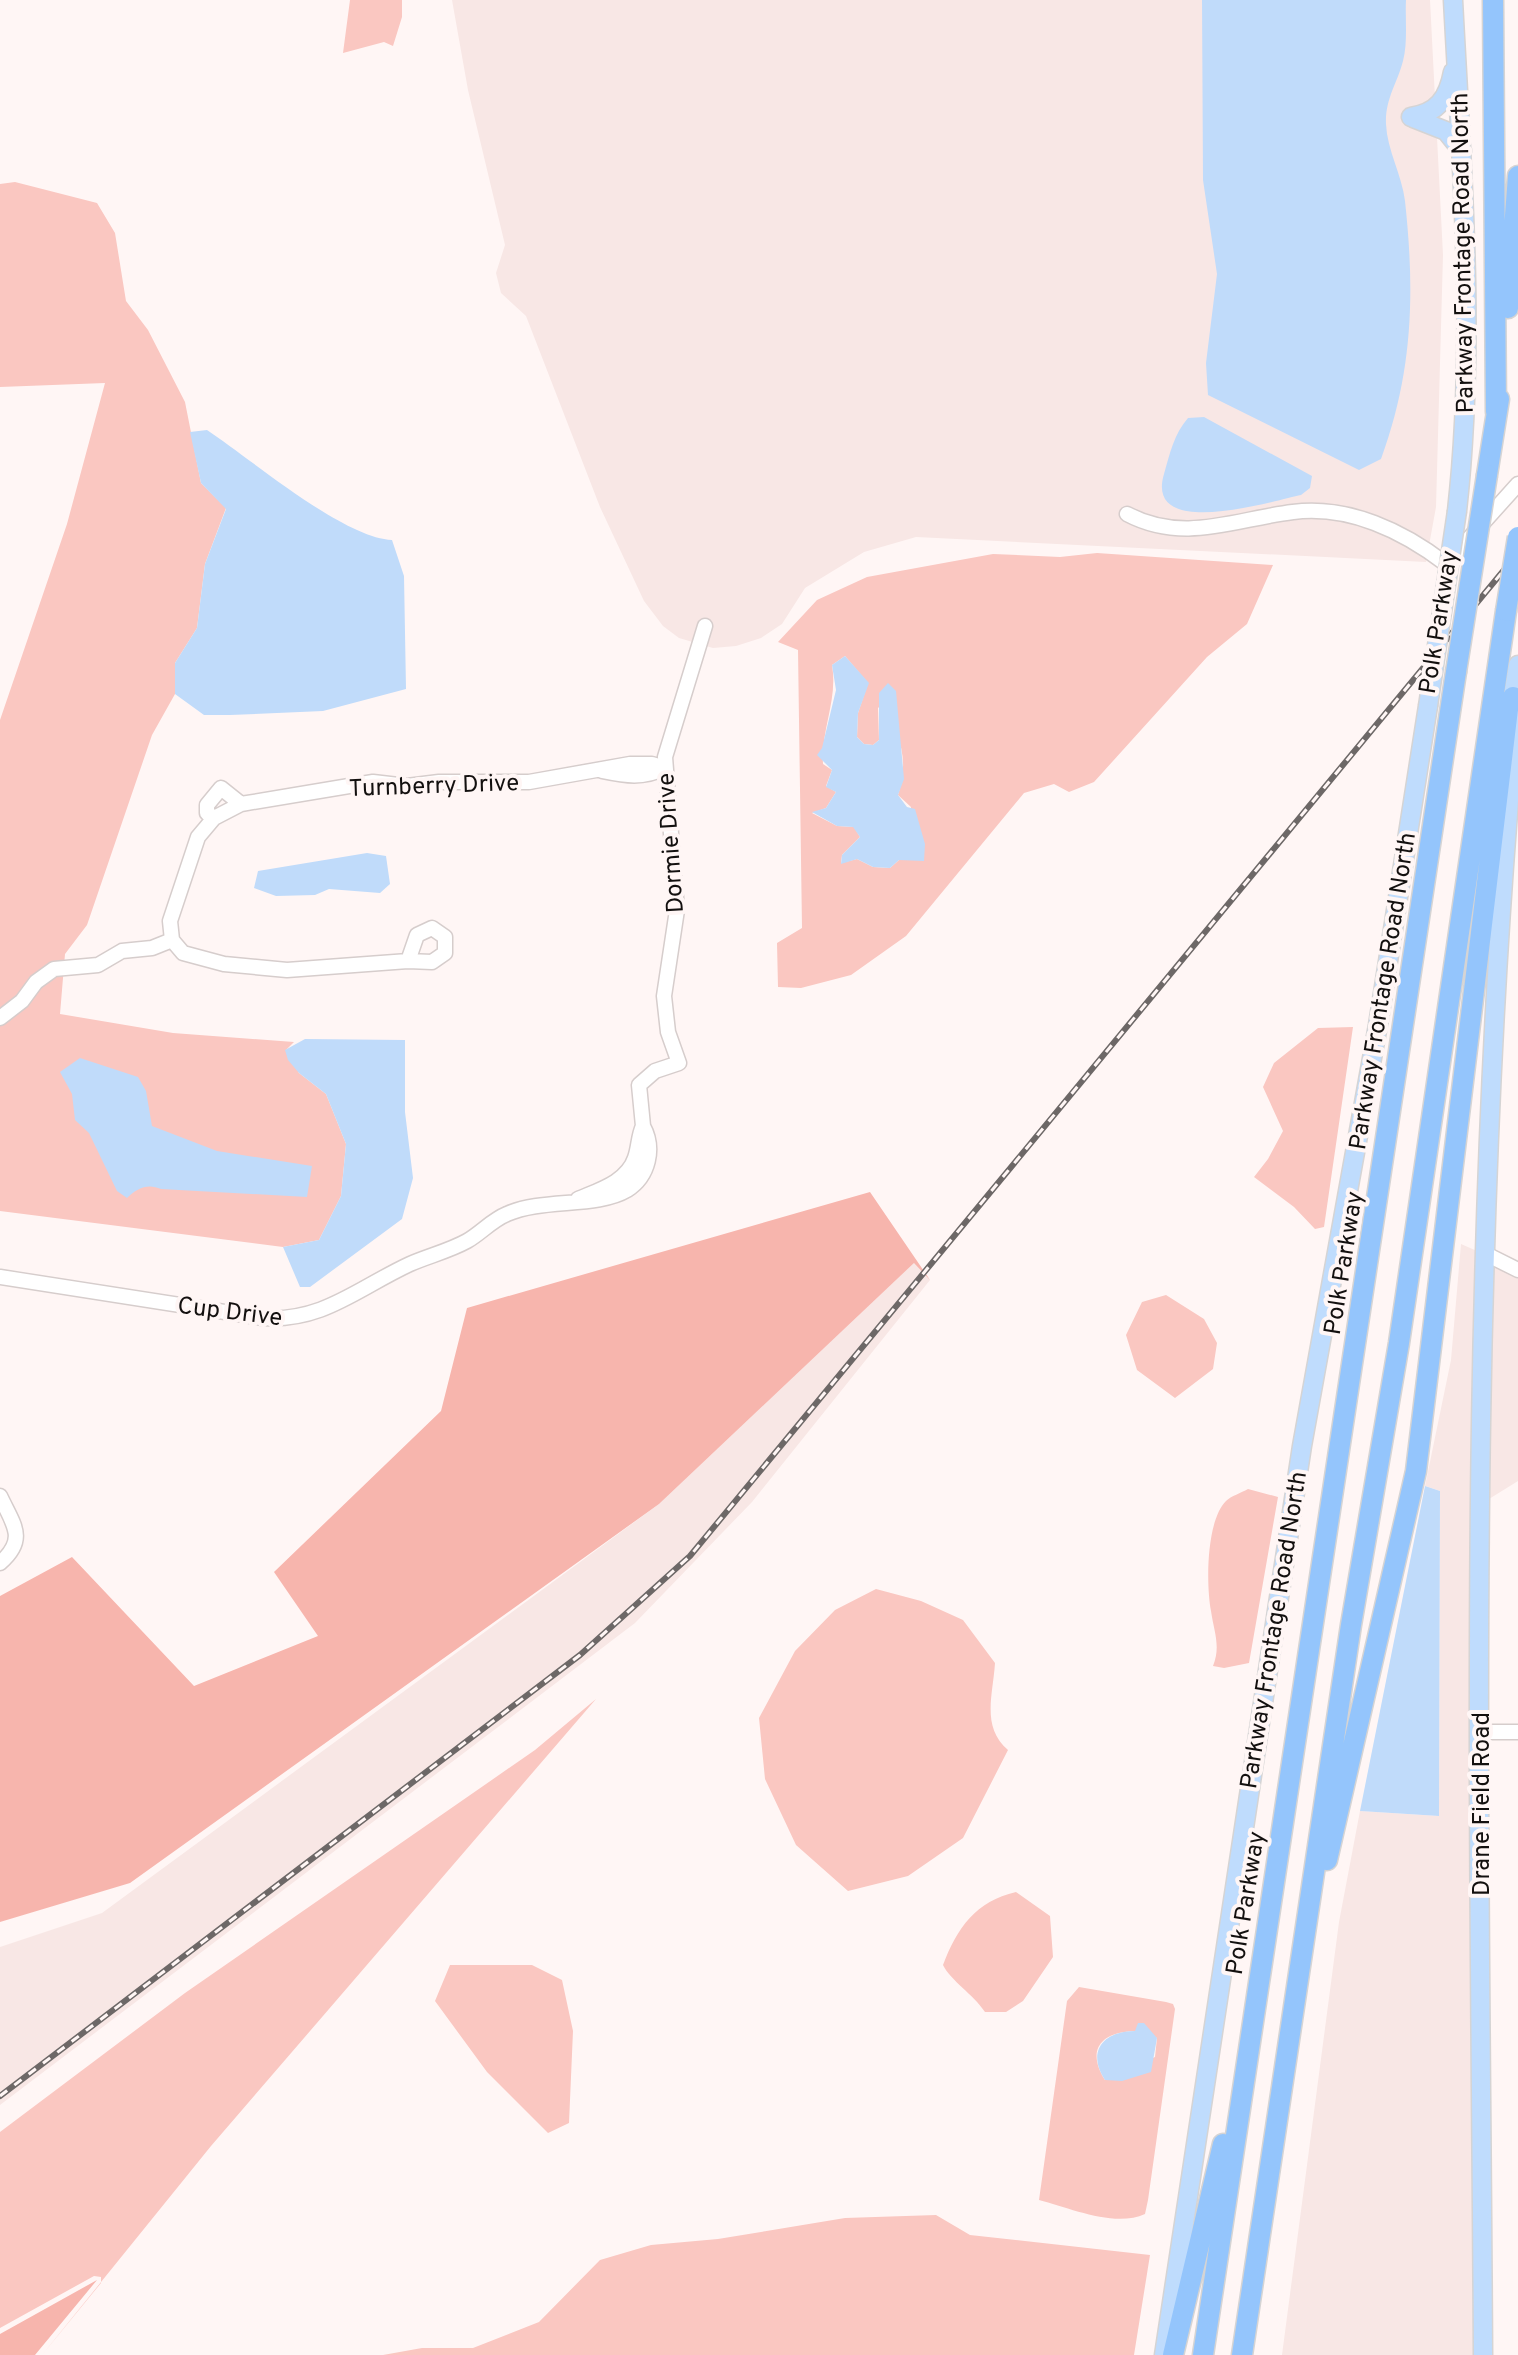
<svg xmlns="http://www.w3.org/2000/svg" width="1518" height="2355" font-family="Overpass,sans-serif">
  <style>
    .built { fill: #f8e7e5 }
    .green { fill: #fac7c1; fill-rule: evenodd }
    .forest { fill: #f7b5ad }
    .water { fill: #c0dbfa }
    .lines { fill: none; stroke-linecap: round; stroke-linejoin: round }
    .minor-casing { stroke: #d6cdcc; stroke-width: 17 }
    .major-casing { stroke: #d5d4d4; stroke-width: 21 }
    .highway-casing { stroke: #d5d4d4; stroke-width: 23 }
    .minor { stroke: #fff; stroke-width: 14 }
    .major { stroke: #bfdcfd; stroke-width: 18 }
    .highway { stroke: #94c5fc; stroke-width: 20 }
    .rail-casing { stroke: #6d6867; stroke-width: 6 }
    .rail { stroke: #fff6f5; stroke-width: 3; stroke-dasharray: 9; stroke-linecap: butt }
    .major-bridge-casing { stroke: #d5d4d4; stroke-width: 21; stroke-linecap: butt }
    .highway-bridge-casing { stroke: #d5d4d4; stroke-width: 23; stroke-linecap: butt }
    .major-bridge { stroke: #bfdcfd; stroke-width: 18 }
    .highway-bridge { stroke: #94c5fc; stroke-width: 20 }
    .labels { text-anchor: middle; stroke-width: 8; stroke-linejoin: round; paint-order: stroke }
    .street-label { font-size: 24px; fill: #13100f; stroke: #fff6f5 }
  </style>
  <rect width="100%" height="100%" fill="#fff6f5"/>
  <!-- built -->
  <path class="built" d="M452,0H1430L1443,255L1436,507L1426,562L916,537L864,552L805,588L782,624L761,638L736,646L713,648L679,638L663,626L644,601L600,507L526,316L501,293L496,273L505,245L468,90Z
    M1461,1244L1477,1251V2355H1282L1339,1922L1360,1811L1439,1816L1440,1491L1425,1486L1451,1360Z
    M915,1262L930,1280L752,1502L635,1623L0,2105V1947L102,1913L659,1504Z
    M1490,1262L1518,1276V1481L1489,1499Z"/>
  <!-- green -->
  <path class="green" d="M350,0H402V17L393,46L384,42L343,53Z
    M15,182L97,203L115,233L126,301L148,330L185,402L201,483L226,508L205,564L197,628L175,663V694L152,735L87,925L65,954L60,1014L173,1033L294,1042L286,1050L299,1073L326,1094L346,1144L341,1196L319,1240L283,1247L0,1211V720L67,524L105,383L0,387V184Z
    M1097,553L1273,565L1247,624L1207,657L1094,782L1069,792L1054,784L1024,793L906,936L851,975L801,988L778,987L777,943L802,928L798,650L778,642L817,600L867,577L993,554L1060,557ZM845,656L868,683L858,713L857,737L864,744L873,745L879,740L878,707C902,733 909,761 898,795L911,807L909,859L899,860L890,868L873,867L857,859L841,863L842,855L860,837L854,827L837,826L812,813L826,808L836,792L826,786L832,770L823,764C821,728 838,700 832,665Z
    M1353,1027L1324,1227L1315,1229L1294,1207L1254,1177L1268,1159L1283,1131L1263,1087L1274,1063L1318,1028Z
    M1166,1295L1204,1319L1217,1343L1213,1369L1175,1398L1137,1370L1126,1335L1142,1302Z
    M1248,1489L1278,1497L1249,1663L1224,1668L1213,1666C1221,1646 1214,1632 1211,1611C1206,1585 1206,1521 1226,1501C1231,1496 1241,1493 1248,1489Z
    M876,1589L921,1601L963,1620L995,1663C993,1695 981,1727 1008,1750L963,1838L908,1876L848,1891L796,1845L765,1779L759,1718L795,1651L835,1610Z
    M596,1699L211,2146L42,2355L101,2283V2277L94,2276L0,2328V2132L185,1993L535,1750Z
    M1016,1892L1050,1916L1053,1957L1023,2001L1006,2012H985C973,1994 951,1981 943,1965C957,1928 976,1901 1016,1892Z
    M450,1965H532L562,1980L573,2031L569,2123L548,2133L487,2072L435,2001Z
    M1079,1987L1166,2002L1173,2004L1175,2009L1148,2200L1145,2214C1115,2228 1070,2208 1039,2200L1067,2001ZM1135,2031L1157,2038L1155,2057L1105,2080C1085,2048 1103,2032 1135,2031Z
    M936,2215L970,2235L1150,2255L1134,2355H383L422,2348H473L539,2322L600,2260L651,2245L718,2239L845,2218Z"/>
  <!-- forest -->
  <path class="forest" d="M870,1192L930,1280L914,1263L659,1504L130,1883L0,1922V1596L72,1557L194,1686L318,1636L274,1572L441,1411L467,1308Z
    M97,2280L35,2355H0V2334Z"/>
  <!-- water -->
  <path class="water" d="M1202,0H1406C1405,19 1408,42 1403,61C1397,84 1385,99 1386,124C1387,150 1402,175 1405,201C1415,293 1413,372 1381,459L1359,470L1208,395L1206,363L1217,274L1203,180Z
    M1204,417L1312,476L1310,488L1301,495C1272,501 1144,541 1164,474C1170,453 1174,434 1188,418Z
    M207,430C251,459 343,538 392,540L404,576L406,689L323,711L230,715H204L175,694V663L197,628L205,564L226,509L201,483L190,432Z
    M845,656L869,683L858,713L857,737L864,744L873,745L879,740V693L888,683L896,691L904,779L898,795L907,807L915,809L925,844L924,861L899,860L890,868L873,867L857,859L841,864L842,855L860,837L853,827L837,826L812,812L826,808L836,792L826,787L832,770L817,755L822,748L836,690L832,665Z
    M367,853L386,856L390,884L380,893L329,889L315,895L276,896L254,888L258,871Z
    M305,1039L405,1040V1112L413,1178L402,1219L310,1287H300L283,1247L319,1240L341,1196L346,1144L326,1094L299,1073L288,1060L285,1050Z
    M80,1058L138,1077L146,1091L152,1126L217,1151L312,1166L307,1197L161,1189C148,1183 137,1188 127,1198L117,1191L89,1133L75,1120L72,1094L60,1072Z
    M1425,1486L1440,1491L1439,1816L1360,1811Z
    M1138,2023H1144L1157,2038L1151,2072L1122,2081L1105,2080C1086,2051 1104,2031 1135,2031Z"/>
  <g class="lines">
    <defs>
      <path id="minor" d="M1127,514C1184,544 1235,519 1293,512C1349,505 1403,531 1446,564L1518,484
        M602,771C626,776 643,779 665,768
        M214,818L207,813V805L221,788L241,804
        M432,928L445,937V953L432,962L408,961L417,935Z
        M408,961L287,970L224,964L183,953L172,940L170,921L198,837L214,818L241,804L373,782L407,786L439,782H529L630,764H652L665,768
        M0,1018L22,1001L36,982L54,969L98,965L122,951L152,948L172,940
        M643,1126L639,1085L655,1071L679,1063L668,1032L664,996L677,910L665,757L705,626
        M1484,1253L1518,1270
        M0,1277L263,1318C323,1322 358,1288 410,1264C428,1256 449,1251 467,1241C481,1233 492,1220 507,1214C542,1198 597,1208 627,1190C649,1176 655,1148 643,1126C638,1137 639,1147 635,1158C627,1182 599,1190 578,1199
        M0,1496C13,1524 28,1539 0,1563
        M1480,1732H1518"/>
      <path id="major" d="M1453,0C1462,171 1476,340 1457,511
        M1411,117C1437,113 1448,99 1453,72
        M1413,118L1446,131L1462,151
        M1164,2355L1302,1446L1378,1025L1428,706
        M1483,2355C1480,1810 1466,1262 1516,719L1513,697L1518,665"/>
      <path id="highway" d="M1493,0L1496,412
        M1508,308L1518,176
        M1487,475L1499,399
        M1327,1860L1416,1471L1508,709L1513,697
        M1173,2355L1223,2144
        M1203,2355L1456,672
        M1242,2355L1351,1625L1399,1343L1506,611"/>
    </defs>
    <!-- minor casing -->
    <use href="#minor" class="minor-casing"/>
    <!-- major casing -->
    <use href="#major" class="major-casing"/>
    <!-- highway casing -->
    <use href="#highway" class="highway-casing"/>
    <!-- minor -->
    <use href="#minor" class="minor"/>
    <!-- major -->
    <use href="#major" class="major"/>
    <!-- highway -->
    <use href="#highway" class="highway"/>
    <defs>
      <path id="rail" d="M0,2096L580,1655L690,1556L1518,553"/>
    </defs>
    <!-- rail casing -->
    <use href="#rail" class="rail-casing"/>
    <!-- rail -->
    <use href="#rail" class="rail"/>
    <defs>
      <path id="major-bridge" d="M1428,706L1457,511"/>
      <path id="highway-bridge" d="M1506,611L1518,537
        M1456,672L1487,475"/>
    </defs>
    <!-- major-bridge casing -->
    <use href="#major-bridge" class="major-bridge-casing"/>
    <!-- highway-bridge casing -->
    <use href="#highway-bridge" class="highway-bridge-casing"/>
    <!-- major-bridge -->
    <use href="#major-bridge" class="major-bridge"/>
    <!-- highway-bridge -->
    <use href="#highway-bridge" class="highway-bridge"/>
  </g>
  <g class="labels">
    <!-- street labels -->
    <g class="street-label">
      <text transform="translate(1462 253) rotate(-91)" y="8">Parkway Frontage Road North</text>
      <text transform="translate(1438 622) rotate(-81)" y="8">Polk Parkway</text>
      <text transform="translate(434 785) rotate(-2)" y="8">Turnberry Drive</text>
      <text transform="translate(670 843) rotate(-94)" y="8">Dormie Drive</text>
      <text transform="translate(1382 991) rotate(-81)" y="8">Parkway Frontage Road North</text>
      <text transform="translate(1343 1263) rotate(-81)" y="8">Polk Parkway</text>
      <text transform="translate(230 1311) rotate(7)" y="8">Cup Drive</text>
      <text transform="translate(1273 1630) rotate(-81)" y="8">Parkway Frontage Road North</text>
      <text transform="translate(1481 1804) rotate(-90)" y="8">Drane Field Road</text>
      <text transform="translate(1245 1903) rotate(-81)" y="8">Polk Parkway</text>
    </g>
  </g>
</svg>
